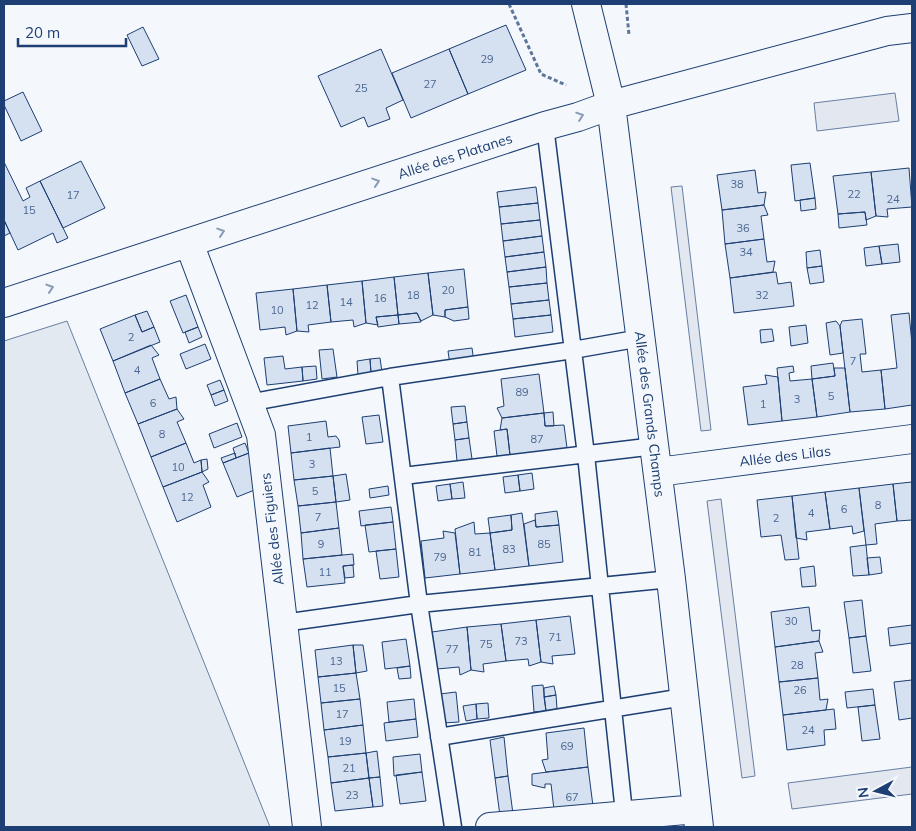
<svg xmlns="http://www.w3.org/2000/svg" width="916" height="831" font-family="Mulish,sans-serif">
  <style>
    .green { fill: #e3e9f0; stroke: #687fa3 }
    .parking { fill: #e3e8f0; stroke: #687fa3 }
    .building { fill: #d5e0f0; stroke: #1d3f73 }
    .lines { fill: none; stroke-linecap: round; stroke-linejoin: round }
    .service-casing { stroke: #1d3f73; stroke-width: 19 }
    .minor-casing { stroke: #1d3f73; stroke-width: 30 }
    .path { stroke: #5e769c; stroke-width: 3; stroke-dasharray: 4 2.5; stroke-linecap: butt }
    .service { stroke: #f4f7fb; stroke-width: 16 }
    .minor { stroke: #f4f7fb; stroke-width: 28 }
    .oneway { stroke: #889bb7 }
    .labels { text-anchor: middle; stroke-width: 4; stroke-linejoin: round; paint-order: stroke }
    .number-label { font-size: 11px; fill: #4b6792 }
    .street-label { font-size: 14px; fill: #1d3f73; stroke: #f4f7fb }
  </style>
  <rect width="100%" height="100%" fill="#f4f7fb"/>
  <!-- green -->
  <path class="green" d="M67,321L270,827H4V341Z"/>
  <!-- parking -->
  <path class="parking" d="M895,93L899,121L817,131L814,103Z
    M682,186L711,430L701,431L671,187Z
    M721,499L755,776L742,778L707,501Z
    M912,767V794L792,809L788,783Z"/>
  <!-- building -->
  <path class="building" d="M506,25L526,70L468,94L449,49Z
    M143,27L159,59L142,66L127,35Z
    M381,49L403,100L386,108L390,119L368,127L364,117L341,127L318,76Z
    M449,49L468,94L411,118L392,73Z
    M23,92L42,131L21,141L4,105V101Z
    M81,161L105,208L63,228L40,181Z
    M4,162L23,201L30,197L26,188L40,181L68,238L57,243L53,233L18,250L4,220Z
    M810,163L815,198L795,201L791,165Z
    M909,168L912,207L887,209L888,217L876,216L871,172Z
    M755,170L758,193L766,192L764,205L722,210L717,175Z
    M871,172L876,216L866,220L865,212L838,214L833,176Z
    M536,187L538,203L499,207L497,192Z
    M815,198L816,209L801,211L800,200Z
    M538,203L540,220L501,224L499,207Z
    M764,205L768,215L761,216L764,239L725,244L722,210Z
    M865,212L867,225L839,228L838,214Z
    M4,220L10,233L4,236Z
    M540,220L542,236L503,241L501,224Z
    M542,236L544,252L505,257L503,241Z
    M764,239L767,262L775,261L773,272L730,278L725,244Z
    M898,244L900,262L882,264L879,246Z
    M879,246L882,264L866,266L864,248Z
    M820,250L822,266L807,268L806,252Z
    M544,252L546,267L507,272L505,257Z
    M822,266L824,282L810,284L807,268Z
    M546,267L547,283L509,287L507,272Z
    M464,269L468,307L445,310V317L433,315L428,273Z
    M776,272L778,284L791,282L794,306L734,313L730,278Z
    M428,273L433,315L421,321L417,313L398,315L394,277Z
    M394,277L398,315L376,317L378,325L366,323L362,281Z
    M362,281L366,323L354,327L353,320L331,322L327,285Z
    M547,283L549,300L511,304L509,287Z
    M327,285L331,322L308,325L309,332L297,331L293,289Z
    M293,289L297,331L286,335L285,327L260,330L256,293Z
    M186,295L198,327L183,333L170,301Z
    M549,300L551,315L513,319L511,304Z
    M468,307L469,319L454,321L445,317V310Z
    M147,311L154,327L142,332L135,315Z
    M417,313L421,322L399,324L398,315Z
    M909,313L912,344V405L885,409L881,370L897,368L891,315Z
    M135,315L142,332L154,327L160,342L113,361L100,329Z
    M398,315L399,324L378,327L376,317Z
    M551,315L553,332L515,337L513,319Z
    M862,319L866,354H860L862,372L881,370L885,409L850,412L840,326L842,321Z
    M836,321L840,326L843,353L830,355L826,323Z
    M806,325L808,343L791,346L789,327Z
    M198,327L202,337L189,343L185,332Z
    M772,329L774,341L761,343L760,330Z
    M205,344L211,359L186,369L180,354Z
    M151,345L159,355L152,358L160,379L125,393L113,361Z
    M472,348L474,362L450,365L448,351Z
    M333,349L337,377L322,379L319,350Z
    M283,356L285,369L302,367L303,381L267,385L264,358Z
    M380,358L382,372L371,373L370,359Z
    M370,359L371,373L358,375L357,361Z
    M833,363L835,376L812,379L811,366Z
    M316,366L317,379L303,381L302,367Z
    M793,366L794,372L789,373L790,381L812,379L817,417L782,421L777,368Z
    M834,368H845L850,412L817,417L812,379L835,376Z
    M539,374L544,413L502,418L497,408L504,406L501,379Z
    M765,375L778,377L782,421L748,425L743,387L767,384Z
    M160,379L169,399L176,397L177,409L138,424L125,393Z
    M220,380L224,390L211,395L207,385Z
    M224,390L228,401L215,406L211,395Z
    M465,406L467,422L453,424L451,407Z
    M177,409L184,419L177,422L186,443L151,457L138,424Z
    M553,412L554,426H545L544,413Z
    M544,413L545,426L564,425L567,448L510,455L507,429L500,430L502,418Z
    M379,415L383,442L366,444L362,417Z
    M326,421L328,437L336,436L339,440L340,447L291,453L288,426Z
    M467,422L469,438L455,440L453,424Z
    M237,423L242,437L214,448L209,434Z
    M507,429L510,455L497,456L494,431Z
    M469,438L472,459L457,461L455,440Z
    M186,443L194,463L201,460L202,472L163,487L151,457Z
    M245,443L249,453L236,458L233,448Z
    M330,448L333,476L294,480L291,453Z
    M235,453L236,458L223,463L221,458Z
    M249,453L262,487L237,497L223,463Z
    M207,459L208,469L202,472L201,460Z
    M202,472L209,482L203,485L211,507L177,522L163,487Z
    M532,473L534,489L520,491L518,475Z
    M346,474L350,500L336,502L333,476Z
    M518,475L520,491L505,493L503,477Z
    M333,476L336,502L298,506L294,480Z
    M463,482L465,498L452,499L450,484Z
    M912,482V520L897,521L893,484Z
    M450,484L452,499L438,501L436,486Z
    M893,484L897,521L875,524L877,544L866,545L859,488Z
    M388,486L389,495L370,498L369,489Z
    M859,488L864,531L853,534L852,526L830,529L825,492Z
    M825,492L830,529L806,532L807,540L796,538L792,496Z
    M792,496L799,559L785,560L781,535L761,537L757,500Z
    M336,502L339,528L301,533L298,506Z
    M391,507L393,522L361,526L359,511Z
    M557,511L559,525L536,527L535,514Z
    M522,513L529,566L495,570L490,533L512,530L511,515Z
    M511,515L512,530L490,533L488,518Z
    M535,520L536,527L559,525L563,562L529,566L524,524Z
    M393,522L396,549L369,552L365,525Z
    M474,522L475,534L490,533L495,570L460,574L455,529Z
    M339,528L342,555L303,559L301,533Z
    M443,531L455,533L460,574L425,578L421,541L444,538Z
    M866,545L869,575L853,576L850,547Z
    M396,549L399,577L380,579L376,551Z
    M353,554L354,565L343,566L345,583L307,587L303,559Z
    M880,557L882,573L869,575L867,558Z
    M353,565L354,577L345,578L343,566Z
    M814,566L816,586L802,587L800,568Z
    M862,600L866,636L849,638L844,602Z
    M809,607L812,631L820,630L819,641L775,647L771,612Z
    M570,616L575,654L552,656L553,664L541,662L536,620Z
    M536,620L541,662L529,666L528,659L506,661L501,624Z
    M501,624L506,661L483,664L484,672L471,670L467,627Z
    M912,625V643L890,646L888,628Z
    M467,627L471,670L460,675L459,667L437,669L432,632Z
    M866,636L871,671L853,673L849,638Z
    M406,639L410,666L385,669L382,642Z
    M819,641L823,652L815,653L818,678L779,682L775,647Z
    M353,645L356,673L318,677L315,650Z
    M353,645H363L367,671L356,673Z
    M410,666L411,678L399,679L397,668Z
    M356,673L360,699L321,703L318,677Z
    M818,678L820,700L828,699L826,710L783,715L779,682Z
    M912,680V718L899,720L894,682Z
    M543,685L546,711L534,712L532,686Z
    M554,686L556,695L544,697V688Z
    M873,689L875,705L847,708L845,692Z
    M456,692L459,722L443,723L440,694Z
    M556,695L557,709L546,711L544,697Z
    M360,699L363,725L324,730L321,703Z
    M414,699L416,719L389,722L387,702Z
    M488,703L489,718L477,719L476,704Z
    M476,704L477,719L466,721L463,706Z
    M875,705L880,739L862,741L858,707Z
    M834,709L836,729L824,730L825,745L787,750L783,715Z
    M416,719L418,737L386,741L384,723Z
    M363,725L366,753L328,757L324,730Z
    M584,728L588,767L546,772L542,760L548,759L546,733Z
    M504,737L508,776L495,778L490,740Z
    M377,751L380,777L369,778L366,753Z
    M366,753L369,778L331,783L328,757Z
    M420,754L422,772L394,776L393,757Z
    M588,767L593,806L554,810L551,784H545V788L532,785V774Z
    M422,772L426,801L400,804L396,775Z
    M508,776L513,814L500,816L495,778Z
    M380,777L383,806L373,807L369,778Z
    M369,778L373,807L335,811L331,783Z"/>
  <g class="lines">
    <defs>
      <path id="service" d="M545,126L586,455L625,822
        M390,377L419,604L453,827
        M248,403L390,377L573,350L641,338
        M403,476L655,446
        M283,623L419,604L671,579
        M439,737L684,697"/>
      <path id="minor" d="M586,4L611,105L671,579L699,827
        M189,243L261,435L307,827
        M4,303L545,126L578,117L611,105L887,31L912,28
        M658,472L912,439
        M490,827L697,809"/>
    </defs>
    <!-- service casing -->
    <use href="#service" class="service-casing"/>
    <!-- minor casing -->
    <use href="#minor" class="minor-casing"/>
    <!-- path -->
    <path class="path" d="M509,4L541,74L566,85
      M626,4L629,35"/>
    <!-- service -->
    <use href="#service" class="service"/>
    <!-- minor -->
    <use href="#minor" class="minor"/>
  </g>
  <!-- one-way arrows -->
  <defs><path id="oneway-chevron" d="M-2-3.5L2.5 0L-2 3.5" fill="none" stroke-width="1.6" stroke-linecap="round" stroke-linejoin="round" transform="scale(1.25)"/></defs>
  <g class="oneway">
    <use href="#oneway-chevron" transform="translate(580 116) rotate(-19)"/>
    <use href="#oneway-chevron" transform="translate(376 182) rotate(-18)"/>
    <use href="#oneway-chevron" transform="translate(221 232) rotate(-18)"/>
    <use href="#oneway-chevron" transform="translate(50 288) rotate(-18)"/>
  </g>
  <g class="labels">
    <!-- number labels -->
    <g class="number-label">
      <text x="487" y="63">29</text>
      <text x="430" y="88">27</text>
      <text x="361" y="92">25</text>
      <text x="737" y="188">38</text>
      <text x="854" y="198">22</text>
      <text x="73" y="199">17</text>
      <text x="893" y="203">24</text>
      <text x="29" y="214">15</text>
      <text x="743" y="232">36</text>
      <text x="746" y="256">34</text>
      <text x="448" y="294">20</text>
      <text x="413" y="299">18</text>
      <text x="762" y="299">32</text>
      <text x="380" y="302">16</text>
      <text x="346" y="306">14</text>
      <text x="312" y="309">12</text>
      <text x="277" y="314">10</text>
      <text x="131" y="341">2</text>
      <text x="853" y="365">7</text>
      <text x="137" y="374">4</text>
      <text x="522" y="396">89</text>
      <text x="831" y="400">5</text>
      <text x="797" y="403">3</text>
      <text x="153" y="407">6</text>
      <text x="763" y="408">1</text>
      <text x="162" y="438">8</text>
      <text x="309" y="441">1</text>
      <text x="537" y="443">87</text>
      <text x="312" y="468">3</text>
      <text x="178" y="471">10</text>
      <text x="315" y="495">5</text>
      <text x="187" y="501">12</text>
      <text x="878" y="509">8</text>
      <text x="844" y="513">6</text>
      <text x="811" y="517">4</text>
      <text x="318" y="521">7</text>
      <text x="776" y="522">2</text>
      <text x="321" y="548">9</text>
      <text x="544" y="548">85</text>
      <text x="509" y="553">83</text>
      <text x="475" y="556">81</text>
      <text x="440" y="561">79</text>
      <text x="325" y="576">11</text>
      <text x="791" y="625">30</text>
      <text x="555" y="641">71</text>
      <text x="521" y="645">73</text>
      <text x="486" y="648">75</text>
      <text x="452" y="653">77</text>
      <text x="336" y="665">13</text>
      <text x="797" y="669">28</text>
      <text x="339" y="692">15</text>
      <text x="800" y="694">26</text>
      <text x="342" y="718">17</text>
      <text x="808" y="734">24</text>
      <text x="345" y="745">19</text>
      <text x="567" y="750">69</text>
      <text x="349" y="772">21</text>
      <text x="352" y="799">23</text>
      <text x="572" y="801">67</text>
    </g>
    <!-- street labels -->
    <g class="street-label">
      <text transform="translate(455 156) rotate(-18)" y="5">Allée des Platanes</text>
      <text transform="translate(650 414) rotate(83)" y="5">Allée des Grands Champs</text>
      <text transform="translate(785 456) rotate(-7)" y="5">Allée des Lilas</text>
      <text transform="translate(272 529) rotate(-97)" y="5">Allée des Figuiers</text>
    </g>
  </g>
  <!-- border -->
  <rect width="916" height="831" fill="none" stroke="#1d3f73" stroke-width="10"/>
  <!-- north arrow -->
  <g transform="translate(876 791) rotate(263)" stroke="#f4f7fb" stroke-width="4" paint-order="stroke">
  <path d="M0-4L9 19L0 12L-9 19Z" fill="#1d3f73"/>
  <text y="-8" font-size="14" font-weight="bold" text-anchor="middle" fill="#1d3f73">N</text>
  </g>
  <!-- scale -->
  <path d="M18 38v8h108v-8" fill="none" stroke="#1d3f73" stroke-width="2.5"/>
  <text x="25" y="38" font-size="15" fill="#1d3f73" stroke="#f4f7fb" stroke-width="4" paint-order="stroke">20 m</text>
</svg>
